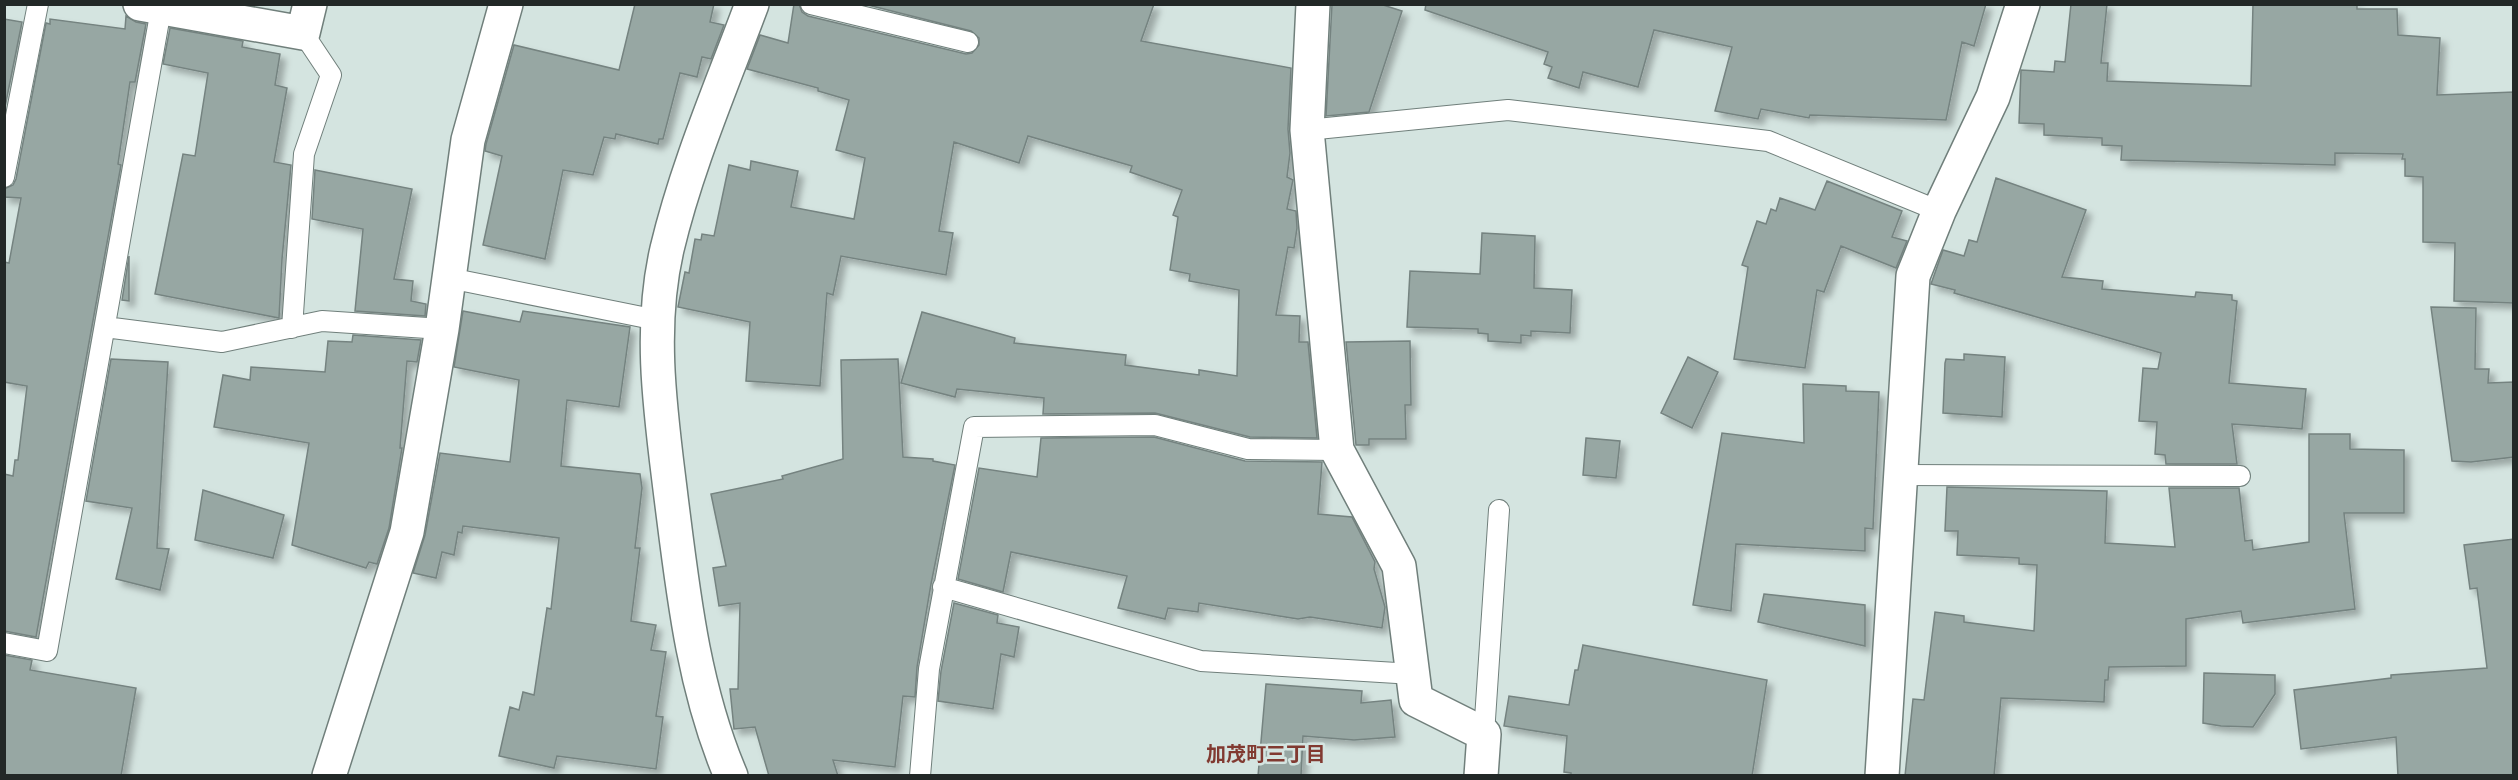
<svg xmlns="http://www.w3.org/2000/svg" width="2518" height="780" font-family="'Noto Serif','Noto Sans JP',serif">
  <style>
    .building { fill: #97a7a3; stroke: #758380; stroke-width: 1.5; filter: url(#shadow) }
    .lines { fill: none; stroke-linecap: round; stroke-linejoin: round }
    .service-casing { stroke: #707f7b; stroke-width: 22 }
    .minor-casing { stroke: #707f7b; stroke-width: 36 }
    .service { stroke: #fff; stroke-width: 20 }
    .minor { stroke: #fff; stroke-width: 33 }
    .labels { text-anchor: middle; stroke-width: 5; stroke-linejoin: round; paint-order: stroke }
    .neighbourhood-label { font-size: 20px; font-weight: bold; fill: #813a31; stroke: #d4e4e0 }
  </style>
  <defs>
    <filter id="shadow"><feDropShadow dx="5.5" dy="5.5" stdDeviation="3" flood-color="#0004"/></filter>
  </defs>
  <rect width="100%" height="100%" fill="#d4e4e0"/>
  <!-- building -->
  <path class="building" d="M635,4H714L710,22L724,25L711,59L702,57L697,77L680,73L663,139H659L658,144L616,134L615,139L604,137L593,175L563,170L545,259L483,245L502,156L485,151L486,144L514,45L619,70Z
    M794,4H799L802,12L808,16L966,54L972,53L979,45V38L971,31L864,4H1154L1141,41L1291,68L1288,129L1290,153L1287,177L1293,180L1287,209L1296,211L1297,228L1294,248L1288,247L1276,315L1300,316L1299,342H1308L1317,438L1250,437L1155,413L1043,414L1044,398L957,389L955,397L901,383L922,312L1015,338L1014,343L1126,355L1125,365L1199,375V370L1237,376L1239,290L1189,281L1190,274L1170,270L1178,217L1173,215L1182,190L1130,172L1132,166L1028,136L1019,163L954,142L939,231L953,233L946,275L841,256L833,295L827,293L820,386L746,381L750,322L678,307L685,272L689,273L695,239L701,240L702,234L714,236L729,165L750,170L751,161L798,171L791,207L854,219L865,158L836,150L849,100L818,91V88L747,69L760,35L788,43Z
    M1332,4H1380L1402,11L1369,112L1326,116Z
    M1426,4H1986L1974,46L1962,42L1946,120L1810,115L1809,118L1761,109L1758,119L1715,111L1732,47L1654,30L1638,87L1583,72L1579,88L1548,78L1552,67L1544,64L1548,52L1425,10Z
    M2071,4H2107L2101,63H2108L2107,81L2251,86L2253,4H2357V9H2397L2398,35L2440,38L2437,95L2514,92V303L2454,301L2455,243L2423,242V177L2405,176V159H2402L2403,154L2335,153V165L2121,160L2122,146L2102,145V138L2044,135V124L2019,123L2021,70L2054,72L2055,61L2065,62Z
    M126,16L136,22L146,24L135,82H130L118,164L121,165L36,637L4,631V474L13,476L15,460H18L27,386L4,382V262L9,263L21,198L4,197V189L13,185L16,179L46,23L50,24V19L125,29Z
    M4,19L22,22L4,112Z
    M170,28L243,41L242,47L280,54L275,85L287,88L274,162L291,165L282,259L279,318L155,294L183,154L195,156L208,73L163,64Z
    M315,170L412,189L394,279L413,281L411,301L426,304L425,316L355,311L363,229L312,219Z
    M1996,178L2086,210L2062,277L2103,281L2102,289L2195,297L2196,292L2232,295V300L2237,301L2229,383L2306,389L2302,429L2232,424L2237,464H2166L2165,455L2155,454L2157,422L2139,421L2143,368L2158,369L2161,353L1954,293L1955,290L1931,284L1943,250L1964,256L1969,240L1977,242Z
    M1827,181L1902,211L1892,237L1907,241L1896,268L1841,246L1824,292L1817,290L1805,368L1734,359L1748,267L1742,265L1757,221L1766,224L1771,209L1776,211L1780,198L1815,210Z
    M1482,233L1535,236L1534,288L1572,290L1570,333L1531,331V336L1521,335V343L1488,341V334L1478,333V329L1407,327L1410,271L1480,274Z
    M129,256V301L122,300Z
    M2431,307L2476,308L2475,369H2489L2488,383L2514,382V457L2471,462L2452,461Z
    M463,311L520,322L523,311L630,327L619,407L567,400L561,466L640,474L642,488L635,548H640L631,621L656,625L651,650L666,652L656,716L663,717L656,769L557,756L554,768L499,756L510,707L519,710L523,692L534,695L547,608L551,609L559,538L463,526L462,533L458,532L454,555L442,552L436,578L413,573L425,535L440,453L510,462L519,380L454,367Z
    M353,335L421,340L417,362L407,361L400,448H402L389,528L377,564L369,562L366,568L292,545L309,443L214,427L223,375L250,380L251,367L325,372L328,341L352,342Z
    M1410,341L1411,405H1405L1406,439H1369V445H1356L1346,342Z
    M1964,354L2005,357L2002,417L1943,413L1945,363L1946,359L1964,360Z
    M1688,357L1718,372L1692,428L1661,413Z
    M111,359L168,362L157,548L169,549L160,590L116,579L132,508L86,501Z
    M898,359L903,457L933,459V461L955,465L931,584L917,667L915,697L903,696L895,767L833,760L838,776H769L755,727L734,729L730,689H738L740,603L719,606L713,568L726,566L711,494L783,479L782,476L843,459L841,360Z
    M1803,384L1846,386V391L1879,392L1873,529L1865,528V551L1736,544L1731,611L1693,605L1722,433L1804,443Z
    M2309,434H2350V449L2404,450V513H2344L2355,609L2243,623L2241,611L2186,619V666L2109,667L2108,680H2105L2104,702L2001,698L1994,776H1905L1913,699L1924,700L1935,612L1964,616V622L2034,631L2037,565L2019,564V558L1957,555L1958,531H1945L1947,487L2107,491L2105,543L2175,547L2169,488H2239L2245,541L2252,540L2253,550L2309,542Z
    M1154,437L1245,461L1322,462L1318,514L1352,517L1375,562L1374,569L1385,607L1382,628L1310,617L1298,619L1199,603L1198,612L1168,608L1165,619L1118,608L1127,576L1011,552L1003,592L958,579L979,468L1037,477L1041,438Z
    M1586,438L1620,441L1616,478L1583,475Z
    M203,490L284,515L273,558L195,540Z
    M2514,539V776H2398L2396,737L2301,749L2294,690L2391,678V675L2487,668L2477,588L2470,589L2464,545Z
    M1764,594L1865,605V646L1758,622Z
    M954,603L998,615L997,623L1019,627L1014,657L1001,654L993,709L938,701L941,671Z
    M1583,645L1767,680L1752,776H1571V773L1564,772L1567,736L1504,726L1509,696L1569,705L1575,670H1578Z
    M4,655L32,660L30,670L136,688L121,776H4Z
    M2204,673L2275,675V694L2253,727L2221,726L2203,723Z
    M1266,684L1362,691L1361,703L1391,700L1395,737L1354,740L1303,736L1301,776H1258Z"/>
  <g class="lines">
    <defs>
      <path id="service" d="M811,4L968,42
        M1307,130L1508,110L1768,141L1939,211
        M4,177L38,4
        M449,278L657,320
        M105,327L222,342L322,321L442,329
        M292,328L304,154L331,75L303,33
        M1901,475L2240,476
        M943,587L1201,661L1413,674
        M4,643L47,651L161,9
        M1484,734L1499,510
        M920,776L929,669L974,427L1155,425L1248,449L1337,450"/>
      <path id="minor" d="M140,4L303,33L310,4
        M1313,4L1307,130L1337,450L1399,566L1416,700L1484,734L1481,776
        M329,776L407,532L442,329L468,140L506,4
        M731,776C693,687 683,592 671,497C661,415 648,331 667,249C687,165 722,85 752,4
        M1882,776L1913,276L1939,211L1993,97L2023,4"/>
    </defs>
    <!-- service casing -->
    <use href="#service" class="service-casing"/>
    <!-- minor casing -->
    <use href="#minor" class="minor-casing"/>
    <!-- service -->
    <use href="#service" class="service"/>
    <!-- minor -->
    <use href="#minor" class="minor"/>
  </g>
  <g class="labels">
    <!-- neighbourhood labels -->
    <g class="neighbourhood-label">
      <text x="1266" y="761">加茂町三丁目</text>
    </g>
  </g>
  <!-- border -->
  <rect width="2518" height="780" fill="none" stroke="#222827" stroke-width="12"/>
</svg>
